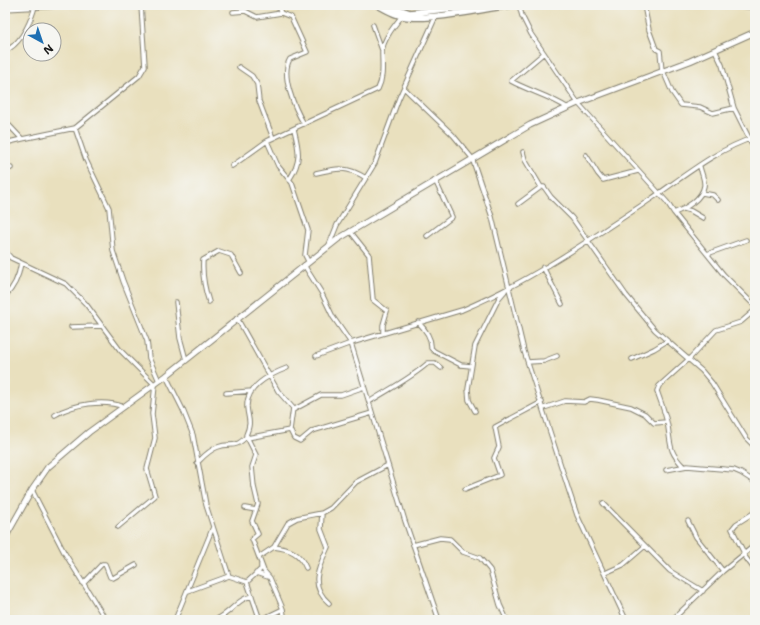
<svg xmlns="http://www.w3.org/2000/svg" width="760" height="625" font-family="'Shantell Sans',sans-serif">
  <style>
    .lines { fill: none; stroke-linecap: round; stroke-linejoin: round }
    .minor-casing { stroke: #827e6d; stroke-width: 5.5 }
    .secondary-casing { stroke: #827e6d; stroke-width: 7 }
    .primary-casing { stroke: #827e6d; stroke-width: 8 }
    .minor { stroke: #fff; stroke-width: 3.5 }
    .secondary { stroke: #fff; stroke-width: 5 }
    .primary { stroke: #fff; stroke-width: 5.5 }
  </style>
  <rect width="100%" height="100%" fill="#f6f6f2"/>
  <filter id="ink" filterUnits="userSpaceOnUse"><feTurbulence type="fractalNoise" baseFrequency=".025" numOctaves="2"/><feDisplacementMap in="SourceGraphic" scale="8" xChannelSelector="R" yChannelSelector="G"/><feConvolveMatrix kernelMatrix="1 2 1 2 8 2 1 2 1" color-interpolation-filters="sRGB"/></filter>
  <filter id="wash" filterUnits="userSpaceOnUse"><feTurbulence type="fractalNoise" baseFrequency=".012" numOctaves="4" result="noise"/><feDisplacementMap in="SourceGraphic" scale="16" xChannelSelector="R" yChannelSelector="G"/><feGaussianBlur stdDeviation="0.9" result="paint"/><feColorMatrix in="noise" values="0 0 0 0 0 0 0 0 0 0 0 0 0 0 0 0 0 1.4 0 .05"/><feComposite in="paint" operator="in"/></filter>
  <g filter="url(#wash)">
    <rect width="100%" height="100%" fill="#e9e0be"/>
  </g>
  <g filter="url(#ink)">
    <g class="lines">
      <defs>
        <path id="minor" d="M277,5L281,13
          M519,5L522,16L531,34L578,103L667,202L674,213L724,275L755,306
          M644,5L649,30L656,49L660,51L662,71
          M5,9L77,5
          M233,12L245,11L257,17L281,13L291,17L307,52L290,59C280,75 295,109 304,124
          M373,25L382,50
          M715,50L722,65L734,108L755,150
          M5,51C21,44 30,23 35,7
          M544,53L511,81C529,91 550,96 568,108
          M239,67L252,76L257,84L259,101L273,138
          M663,71L672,92L681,105L700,107L713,113L734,108
          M404,88L453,135L472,158L492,217L524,351L568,488L577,515L626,620
          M5,121L22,139L75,128L139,76L145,66L141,5
          M75,128L86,160L109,208L113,251L123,281L147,341L149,358L159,381
          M267,141L278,166L292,183L308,230L305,255L308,261
          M5,143L22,139
          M523,152L525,160L541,187H544L551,197L572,218L626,295L655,330L702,371L712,383L746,438L755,447
          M586,155L598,174L603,180L638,171
          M232,166L267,141L378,89C384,77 382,65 382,52C383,39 395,25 402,16
          M5,169L11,168
          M316,173C338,168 347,166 366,178
          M289,180C302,161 299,150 294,129
          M702,193L713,195L718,200
          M518,204L541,187
          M684,209L691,211L703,218
          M674,213C685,209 702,199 704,186C705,180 701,172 700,167
          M350,231L369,255L373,300L387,311L383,325V333
          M427,236L452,217L435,180
          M329,245L337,225L375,163L399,98L436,16
          M5,251L11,258L66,284L86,304L120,350L155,385L152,414L155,438L147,469L155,496L118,527
          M707,254L746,240
          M304,265L321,292L333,317L351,343L405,521L439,620
          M543,267L562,304
          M5,296C15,287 19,276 21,263
          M176,302L180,338L186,360
          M209,302C204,287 202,275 203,260L219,251L231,255L241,273
          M237,318L278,391L293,408L290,430L294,438L300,441L312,431L372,413
          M418,322C425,329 432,338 431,348L434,351L461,365L471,366
          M71,327L102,326
          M316,356L351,343L462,310C529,282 591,239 651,199C683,177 717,149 755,137
          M632,359L654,349L667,341
          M528,362L544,361L557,356
          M166,376L183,410L193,435L206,505L229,576L247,582
          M226,393L252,391
          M369,402C389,389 410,379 428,363H435L441,368
          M544,408L565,401L584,402L590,399L598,400L631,407L645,414L654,423L666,422
          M293,410L321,395H341L364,387
          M475,411L469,400L468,389L475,346L499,298L505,291
          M55,415C73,404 104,399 124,407
          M247,438L290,430
          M197,463C203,457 209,450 218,447C231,442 234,450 247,436
          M683,466C669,451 671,446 668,427C666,415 661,402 657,391L659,386L689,359L716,330L741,322L755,310
          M666,470L687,466L734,470L741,473L755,482
          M465,489L500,475L494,458L499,447L495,427L542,402
          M32,490L64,552L106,620
          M603,503L670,571L703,591
          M245,508L256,510
          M322,513L321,529L328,547C318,568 309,586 329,603
          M688,521L696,537L723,571
          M413,545L440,538L450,539L463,552L480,558L490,570L500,605L507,620
          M274,547L288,523L297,518L322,513L331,508L356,482L388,465
          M744,553L732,529L736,524L755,512
          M743,554L755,570
          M259,557L274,547C290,549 300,553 306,568
          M256,573L268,577
          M605,573L623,565L645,546
          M247,582L260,620
          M247,582L261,569V564
          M83,584L102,564H105L110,577L113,578L136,565
          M188,591L229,576
          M217,619C232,612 237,599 252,596
          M175,620L213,527
          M260,620L283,609
          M281,620L284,616L283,609L270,578L264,571L252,539L258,534L252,521L258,504L254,487L252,467L256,455L246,435C252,421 248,420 247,407C246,386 271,374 287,368
          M672,620L723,571L755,545"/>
        <path id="secondary" d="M5,538L32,490L48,467L89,432L166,376L338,239L530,125L578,103L690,61L755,32"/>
        <path id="primary" d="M378,5C387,10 399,17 410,17C440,19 480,9 511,5
          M387,5L410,13L479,5
          M742,5L755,6"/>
      </defs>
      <!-- minor casing -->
      <use href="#minor" class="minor-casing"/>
      <!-- secondary casing -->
      <use href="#secondary" class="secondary-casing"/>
      <!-- primary casing -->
      <use href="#primary" class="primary-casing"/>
      <!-- minor -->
      <use href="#minor" class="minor"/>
      <!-- secondary -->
      <use href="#secondary" class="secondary"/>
      <!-- primary -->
      <use href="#primary" class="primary"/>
    </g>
  </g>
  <!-- margin -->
  <rect width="760" height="625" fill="none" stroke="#f6f6f2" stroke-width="20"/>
  <!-- north arrow -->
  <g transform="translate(42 42) rotate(140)"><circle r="19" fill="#f6f6f2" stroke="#9f9f9c"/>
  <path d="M0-3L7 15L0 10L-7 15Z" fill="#1f6fb2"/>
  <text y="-6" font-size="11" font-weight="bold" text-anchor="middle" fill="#1c1c1c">N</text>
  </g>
</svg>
